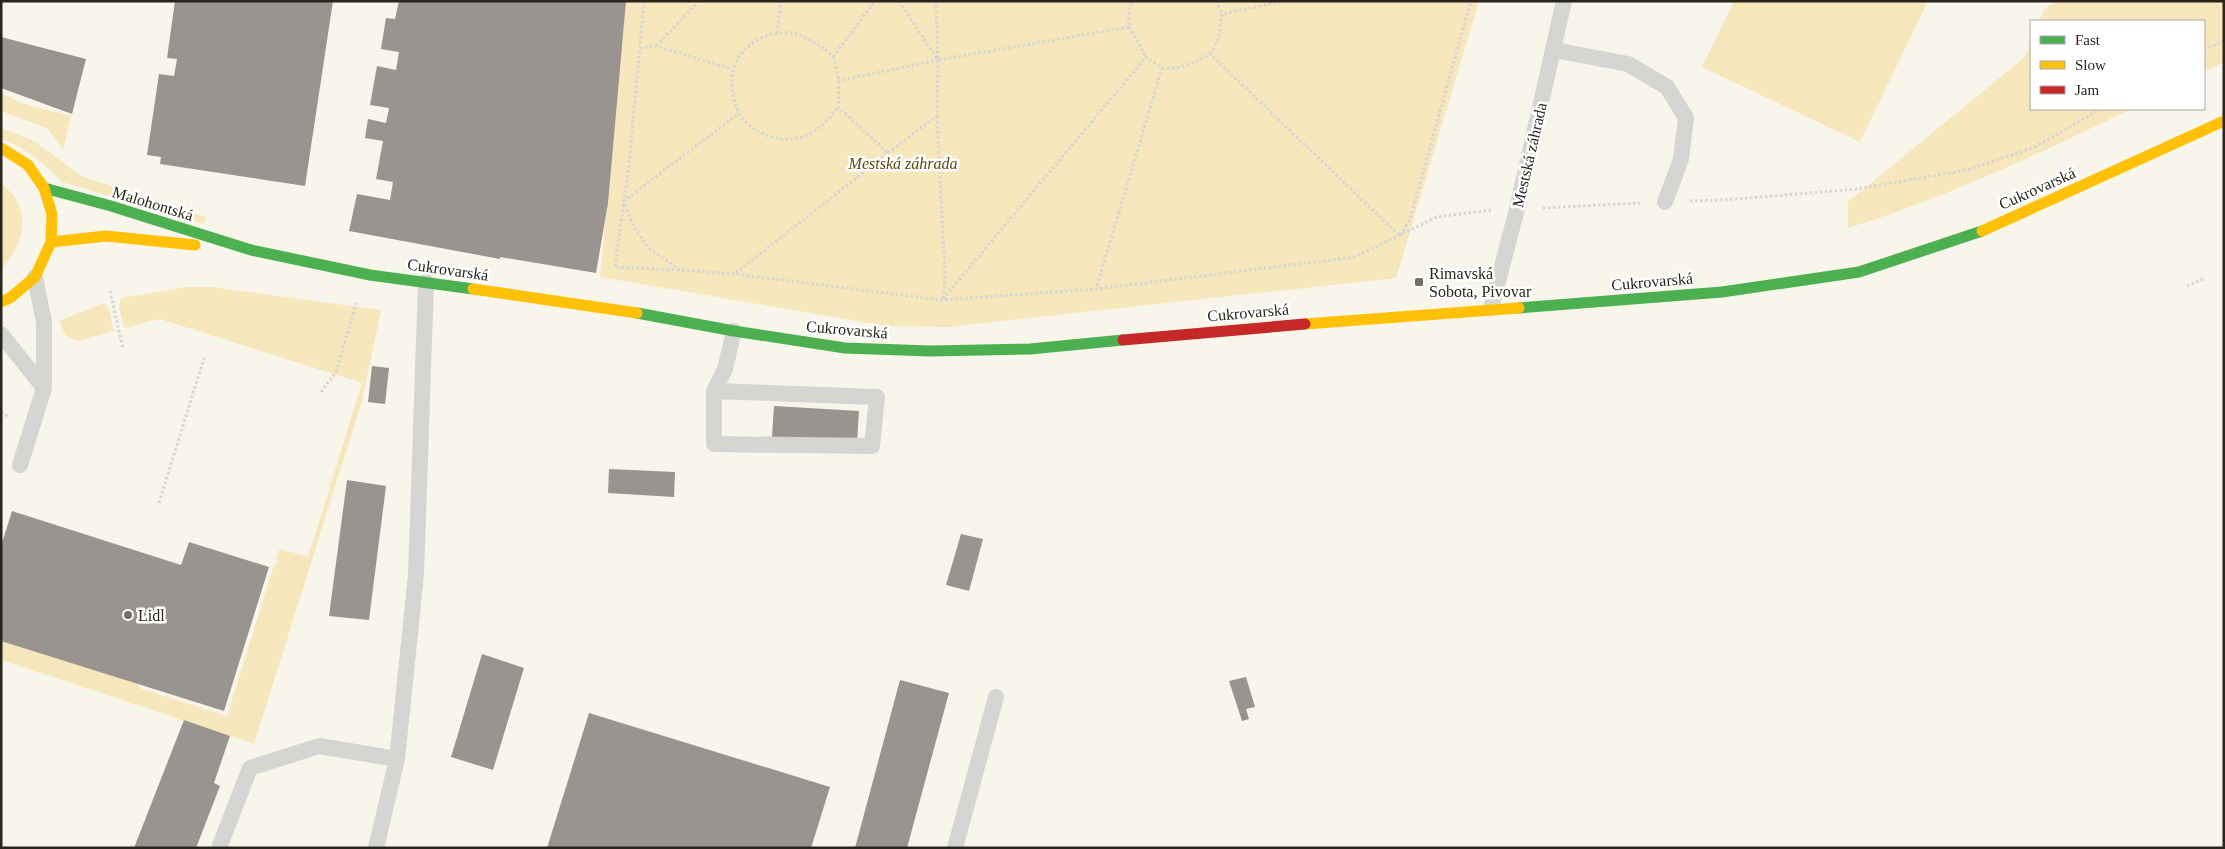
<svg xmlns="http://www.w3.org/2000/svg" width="2225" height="849" font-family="'Times New Roman',serif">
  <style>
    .green { fill: #f6e7bc }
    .building { fill: #99948f }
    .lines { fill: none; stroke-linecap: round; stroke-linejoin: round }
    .path { stroke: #d6d6d2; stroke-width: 3; stroke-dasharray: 2.5 2.5; stroke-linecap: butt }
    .lane { stroke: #d5d5d1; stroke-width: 16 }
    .fast { stroke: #4caf50; stroke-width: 11 }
    .slow { stroke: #ffc107; stroke-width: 11 }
    .jam { stroke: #c62828; stroke-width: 11 }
    .poi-dot { fill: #716e65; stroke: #fff; stroke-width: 2 }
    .labels { text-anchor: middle; stroke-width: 5; stroke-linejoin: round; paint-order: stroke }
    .street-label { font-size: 16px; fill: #28251d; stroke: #fff }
    .park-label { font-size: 16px; font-style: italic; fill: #5c4a0e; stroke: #fff }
    .poi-label { font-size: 16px; fill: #28251d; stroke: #fff; text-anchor: start }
  </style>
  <rect width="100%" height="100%" fill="#f8f5eb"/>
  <!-- green -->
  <path class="green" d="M626,1H1479L1396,278L948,327L886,326L600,277Z
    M1734,1H1928L1860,142L1702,67Z
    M2060,1H2224V62L2204,72V21H2039L2045,8Z
    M2031,41V109H2131C2038,154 1946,198 1848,228V202L2025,57Z
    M1,93L21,103L71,116L63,149L47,128L1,111Z
    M1,128L32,140L83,177L206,217L204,224L62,182C45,165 24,146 1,139Z
    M1,184C34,207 25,244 1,269Z
    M188,287H211L381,310L362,401L254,744L1,660V641L139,684V688L227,716L274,565H276L278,560H276L279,550L281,549L308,557L330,487L328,484L331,483L362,383L160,319L124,328L119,307L121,298Z
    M104,303L109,309L114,331L78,341L66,336L59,321Z"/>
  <!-- building -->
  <path class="building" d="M175,1H333L305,186L160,164L161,157L147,155L159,74L174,76L177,59L167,58Z
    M399,1H626L608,203L596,273L500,257V259L349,231L357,194L390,200L393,182L376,179L383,141L365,138L368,119L386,123L389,108L370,105L377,66L396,70L399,52L381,49L386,18L395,19Z
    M1,37L86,59L72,114L1,88Z
    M372,366L389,368L385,404L368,402Z
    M774,406L859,411L857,442L772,437Z
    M609,469L675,472L674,497L608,493Z
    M347,480L386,486L369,620L329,616Z
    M12,511L181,565L189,542L269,567L224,711L1,641V546Z
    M961,534L983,539L969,591L946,585Z
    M482,654L524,668L493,770L451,757Z
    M1246,677L1255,707L1246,709L1249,719L1242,721L1229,681Z
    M900,680L949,693L907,848H855Z
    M589,713L830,787L811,848H547Z
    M184,720L230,736L214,783L220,786L196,848H134Z"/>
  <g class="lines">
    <!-- path -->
    <path class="path" d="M644,1L629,165L624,201L634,228L650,249L680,270L735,274L942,300L1096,289L1354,257L1437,217L1492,210
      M936,1L938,60L1129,27V12L1132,1
      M1216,1L1222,14
      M1129,27L1146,57
      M777,33L781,1
      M656,46L699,1
      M640,48L656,46L732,69
      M2204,50L2224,41
      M1210,54L1219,38L1222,14L1283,1
      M833,57L875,1
      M1162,68C1181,70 1195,63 1210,54L1400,236L1410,219L1471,1
      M838,81L938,60
      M937,116L945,275L943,299
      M888,153L937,116L938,60L899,1
      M1690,201L1724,200L1857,189L1967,170L2033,148L2101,109
      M1543,208L1642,203
      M679,270L615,267L624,201L738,114
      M736,273L888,153L838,107C839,91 840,73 833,58C830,52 821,47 816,43C808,39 800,34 791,33C757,29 725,58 733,93C735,102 736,111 742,118C758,137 788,146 811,133C822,127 830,117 838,107
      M2187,286L2203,279
      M110,291L123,349
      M943,299L1146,57L1162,68L1096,289
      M321,392L336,372L356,303
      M1,412L9,417
      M159,503L204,358"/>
    <!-- lane -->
    <path class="lane" d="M1554,50L1628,64L1667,87L1686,118L1681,159L1665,202
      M1491,308L1517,209L1564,1
      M1,334L44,388
      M714,391L877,397L872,446L714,444V391L725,369L734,331
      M20,465L44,388V322L35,277
      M219,848L250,768L319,746L397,759
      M376,848L397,759L416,575L426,282
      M955,848L996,697"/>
    <!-- fast -->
    <path class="fast" d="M44,188L111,206L251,250L370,275L473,289
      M1519,308L1722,292L1859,272L1982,231
      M637,313L734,331L845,348L930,351L1030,349L1123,340"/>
    <!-- slow -->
    <path class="slow" d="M1,148L28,165L44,188L52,214L51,242L35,277L10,298L1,302
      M1982,231L2224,121
      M51,242L106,236L195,245
      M473,289L637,313
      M1305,324L1519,308"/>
    <!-- jam -->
    <path class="jam" d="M1123,340L1305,324"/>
  </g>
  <!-- markers -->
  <g class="poi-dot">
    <rect x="1414" y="277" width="10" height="10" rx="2.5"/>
    <circle cx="128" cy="615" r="5"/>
  </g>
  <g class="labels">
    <!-- street labels -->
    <g class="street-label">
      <text transform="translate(1529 155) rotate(-77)" y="6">Mestská záhrada</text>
      <text transform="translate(2037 188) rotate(-24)" y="6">Cukrovarská</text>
      <text transform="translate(153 203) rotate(17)" y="6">Malohontská</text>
      <text transform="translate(448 269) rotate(8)" y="6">Cukrovarská</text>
      <text transform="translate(1652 281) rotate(-5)" y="6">Cukrovarská</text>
      <text transform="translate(1248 312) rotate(-5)" y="6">Cukrovarská</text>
      <text transform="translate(847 329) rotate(5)" y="6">Cukrovarská</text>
    </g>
    <!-- park labels -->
    <g class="park-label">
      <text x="903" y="169">Mestská záhrada</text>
    </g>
    <!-- poi labels -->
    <g class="poi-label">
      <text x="1429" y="279">Rimavská<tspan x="1429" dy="18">Sobota, Pivovar</tspan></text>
      <text x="138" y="621">Lidl</text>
    </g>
  </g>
  <!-- border -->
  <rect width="2225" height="849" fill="none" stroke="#28251d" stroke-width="5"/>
  <!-- legend -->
  <rect x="2030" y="20" width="175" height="90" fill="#ffffff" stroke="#a9a8a5"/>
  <rect x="2040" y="36" width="25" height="8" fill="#4caf50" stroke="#a9a8a5"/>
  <text x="2075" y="45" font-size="15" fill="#28251d">Fast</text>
  <rect x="2040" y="61" width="25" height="8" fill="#ffc107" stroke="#a9a8a5"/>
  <text x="2075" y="70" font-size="15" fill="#28251d">Slow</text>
  <rect x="2040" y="86" width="25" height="8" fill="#c62828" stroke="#a9a8a5"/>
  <text x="2075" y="95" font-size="15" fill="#28251d">Jam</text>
</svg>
